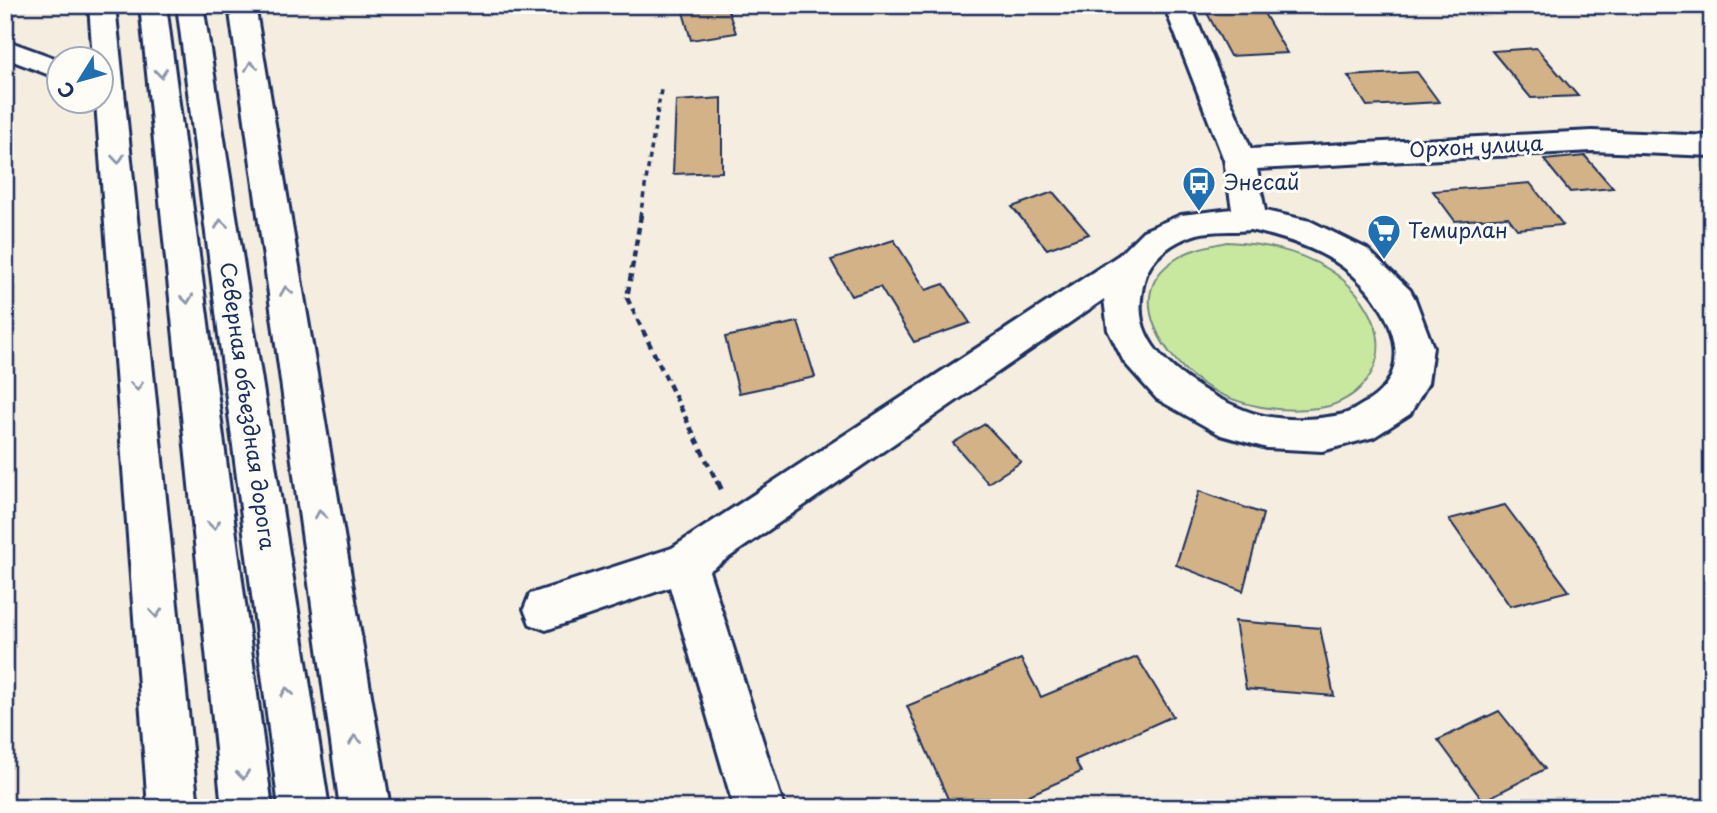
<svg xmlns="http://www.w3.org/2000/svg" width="1717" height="813" font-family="'Playpen Sans',sans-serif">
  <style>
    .green { fill: #c8e79f; stroke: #728b7e; stroke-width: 2 }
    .building { fill: #d2b286; stroke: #1b2f5e; stroke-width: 2 }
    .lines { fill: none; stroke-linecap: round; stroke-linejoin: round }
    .minor-casing { stroke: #1b2f5e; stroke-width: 6 }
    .highway-casing { stroke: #1b2f5e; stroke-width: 6 }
    .path-far2 { stroke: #1b2f5e; stroke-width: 3.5; stroke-dasharray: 5 4.5; stroke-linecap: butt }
    .path-far1 { stroke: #1b2f5e; stroke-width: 4.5; stroke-dasharray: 7 5; stroke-linecap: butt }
    .path { stroke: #1b2f5e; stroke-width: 5; stroke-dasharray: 8 6; stroke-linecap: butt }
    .minor { fill: #fdfcf7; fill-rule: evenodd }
    .highway { fill: #fdfcf7; fill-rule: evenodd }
    .oneway { stroke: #8c96aa }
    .labels { text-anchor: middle; stroke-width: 6; stroke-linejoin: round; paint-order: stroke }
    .street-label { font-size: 21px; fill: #1b2f5e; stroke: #fdfcf7 }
    .poi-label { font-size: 21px; fill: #1b2f5e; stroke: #fdfcf7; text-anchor: start }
  </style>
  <rect width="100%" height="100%" fill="#f4ede0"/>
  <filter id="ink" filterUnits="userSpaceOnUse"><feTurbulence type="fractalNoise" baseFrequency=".0143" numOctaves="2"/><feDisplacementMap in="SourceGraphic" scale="14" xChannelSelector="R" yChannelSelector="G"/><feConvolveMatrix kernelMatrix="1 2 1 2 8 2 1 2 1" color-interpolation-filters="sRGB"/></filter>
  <g filter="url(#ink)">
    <!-- green -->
    <path class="green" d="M1227,242C1264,244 1296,250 1328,269C1370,295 1399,348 1360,388C1350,398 1333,407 1318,408C1280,413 1239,407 1206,386C1167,363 1121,296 1173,261C1189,249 1208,246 1227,242Z"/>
    <!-- building -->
    <path class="building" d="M681,5H726L736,33L691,40Z
      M1261,8L1287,53L1230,56L1206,11Z
      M1537,48L1545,58L1578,96L1531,98L1492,51Z
      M1417,72L1439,102L1367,106L1348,76Z
      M722,98V172L673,174L676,101Z
      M1585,156L1613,188L1570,192L1544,160Z
      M1530,183L1563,225L1517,229L1508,217L1455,221L1433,191Z
      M1053,192L1089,234L1047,249L1012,207Z
      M894,240L926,290L944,284L970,323L914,342L880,287L851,296L831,260Z
      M798,322L815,377L739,393L725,337Z
      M985,424L1021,462L988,483L953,443Z
      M1199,491L1263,514L1243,591L1176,565Z
      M1505,505L1569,591L1510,606L1449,519Z
      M1235,621L1320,628L1334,696L1246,689Z
      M1137,657L1173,716L1075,760L1081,772L1000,808H952L907,706L1021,659L1041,697Z
      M1499,711L1545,769L1483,801L1438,740Z"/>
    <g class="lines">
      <defs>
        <path id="minor" d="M1164,5H1190L1251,149L1592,131L1712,136V156L1592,151L1257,169L1265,211L1310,221L1367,249L1410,290L1415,299L1433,347L1428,383L1410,414L1374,437L1322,451L1267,448L1221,435L1157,399L1124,362L1108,330L1104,299L709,571L784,808H734L670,587L546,630L530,624L524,609L530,594L672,548L1119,255L1143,231L1181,215L1232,209L1224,160ZM1250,230C1282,237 1316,247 1343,267C1385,298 1424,366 1367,402C1359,406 1352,412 1344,414C1314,421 1273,422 1244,410C1211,397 1160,367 1146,333C1138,316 1140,298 1144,281C1150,257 1173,241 1197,234C1213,230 1233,232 1250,230Z"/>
        <path id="highway" d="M89,5H115L198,808H148L96,102H102V60H93Z
          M140,5H166L272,808H222Z
          M177,5H203L329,808H279Z
          M229,5H255L390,808H340Z
          M5,40L60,60V79L5,58Z"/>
      </defs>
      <!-- minor casing -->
      <use href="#minor" class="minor-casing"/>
      <!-- highway casing -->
      <use href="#highway" class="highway-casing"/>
      <!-- path-far2 -->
      <path class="path-far2" d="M640,217L661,90"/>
      <!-- path-far1 -->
      <path class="path-far1" d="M641,215L627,298L718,484"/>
      <!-- path -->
      <path class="path" d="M718,482L722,491"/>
      <!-- minor -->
      <use href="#minor" class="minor"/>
      <!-- highway -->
      <use href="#highway" class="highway"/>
    </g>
    <!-- one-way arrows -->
    <defs><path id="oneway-chevron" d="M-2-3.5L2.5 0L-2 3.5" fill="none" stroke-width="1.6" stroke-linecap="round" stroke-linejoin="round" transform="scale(1.75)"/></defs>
    <g class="oneway">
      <use href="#oneway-chevron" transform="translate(251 66) rotate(-99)"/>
      <use href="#oneway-chevron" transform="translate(161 73) rotate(83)"/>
      <use href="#oneway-chevron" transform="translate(118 159) rotate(85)"/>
      <use href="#oneway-chevron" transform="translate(221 224) rotate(-98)"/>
      <use href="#oneway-chevron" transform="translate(286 291) rotate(-99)"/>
      <use href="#oneway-chevron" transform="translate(187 299) rotate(83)"/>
      <use href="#oneway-chevron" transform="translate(137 386) rotate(85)"/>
      <use href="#oneway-chevron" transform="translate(320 515) rotate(-99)"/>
      <use href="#oneway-chevron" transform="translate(214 525) rotate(83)"/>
      <use href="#oneway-chevron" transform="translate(156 613) rotate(85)"/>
      <use href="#oneway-chevron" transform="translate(287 692) rotate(-98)"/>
      <use href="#oneway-chevron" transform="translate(355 740) rotate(-99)"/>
      <use href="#oneway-chevron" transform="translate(243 775) rotate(83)"/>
    </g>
  </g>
  <!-- icons -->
  <defs>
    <symbol id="bus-pin" viewBox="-11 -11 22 30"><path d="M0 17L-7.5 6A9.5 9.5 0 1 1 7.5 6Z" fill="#1f6fb2" stroke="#fdfcf7"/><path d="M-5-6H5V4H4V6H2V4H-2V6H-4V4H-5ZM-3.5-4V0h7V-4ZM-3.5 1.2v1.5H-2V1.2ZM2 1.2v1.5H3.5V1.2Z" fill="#fff"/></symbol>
    <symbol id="supermarket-pin" viewBox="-11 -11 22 30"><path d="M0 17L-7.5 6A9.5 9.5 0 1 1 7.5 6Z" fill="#1f6fb2" stroke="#fdfcf7"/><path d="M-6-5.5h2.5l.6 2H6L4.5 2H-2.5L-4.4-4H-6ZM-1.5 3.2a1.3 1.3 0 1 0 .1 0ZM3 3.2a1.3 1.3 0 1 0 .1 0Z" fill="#fff"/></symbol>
  </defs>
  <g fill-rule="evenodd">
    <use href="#bus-pin" x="1180" y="164" width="38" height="52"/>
    <use href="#supermarket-pin" x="1365" y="212" width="38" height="52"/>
  </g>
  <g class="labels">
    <!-- street labels -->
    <g class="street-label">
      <text transform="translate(1476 147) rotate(-3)" y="7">Орхон улица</text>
      <text transform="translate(247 406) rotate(82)" y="7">Северная объездная дорога</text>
    </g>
    <!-- poi labels -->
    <g class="poi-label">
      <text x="1224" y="190">Энесай</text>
      <text x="1408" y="238">Темирлан</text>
    </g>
  </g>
  <!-- margin -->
  <rect width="1717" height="813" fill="none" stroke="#fdfcf7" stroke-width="28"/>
  <rect x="14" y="14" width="1689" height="785" fill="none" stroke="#1b2f5e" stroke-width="2.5" filter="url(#ink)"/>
  <!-- north arrow -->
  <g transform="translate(80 80) rotate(233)"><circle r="33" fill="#fdfcf7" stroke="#a3aaba" stroke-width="2"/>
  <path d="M0-5L12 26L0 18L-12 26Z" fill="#1f6fb2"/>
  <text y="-10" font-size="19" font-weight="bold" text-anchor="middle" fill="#1b2f5e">С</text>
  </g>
</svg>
